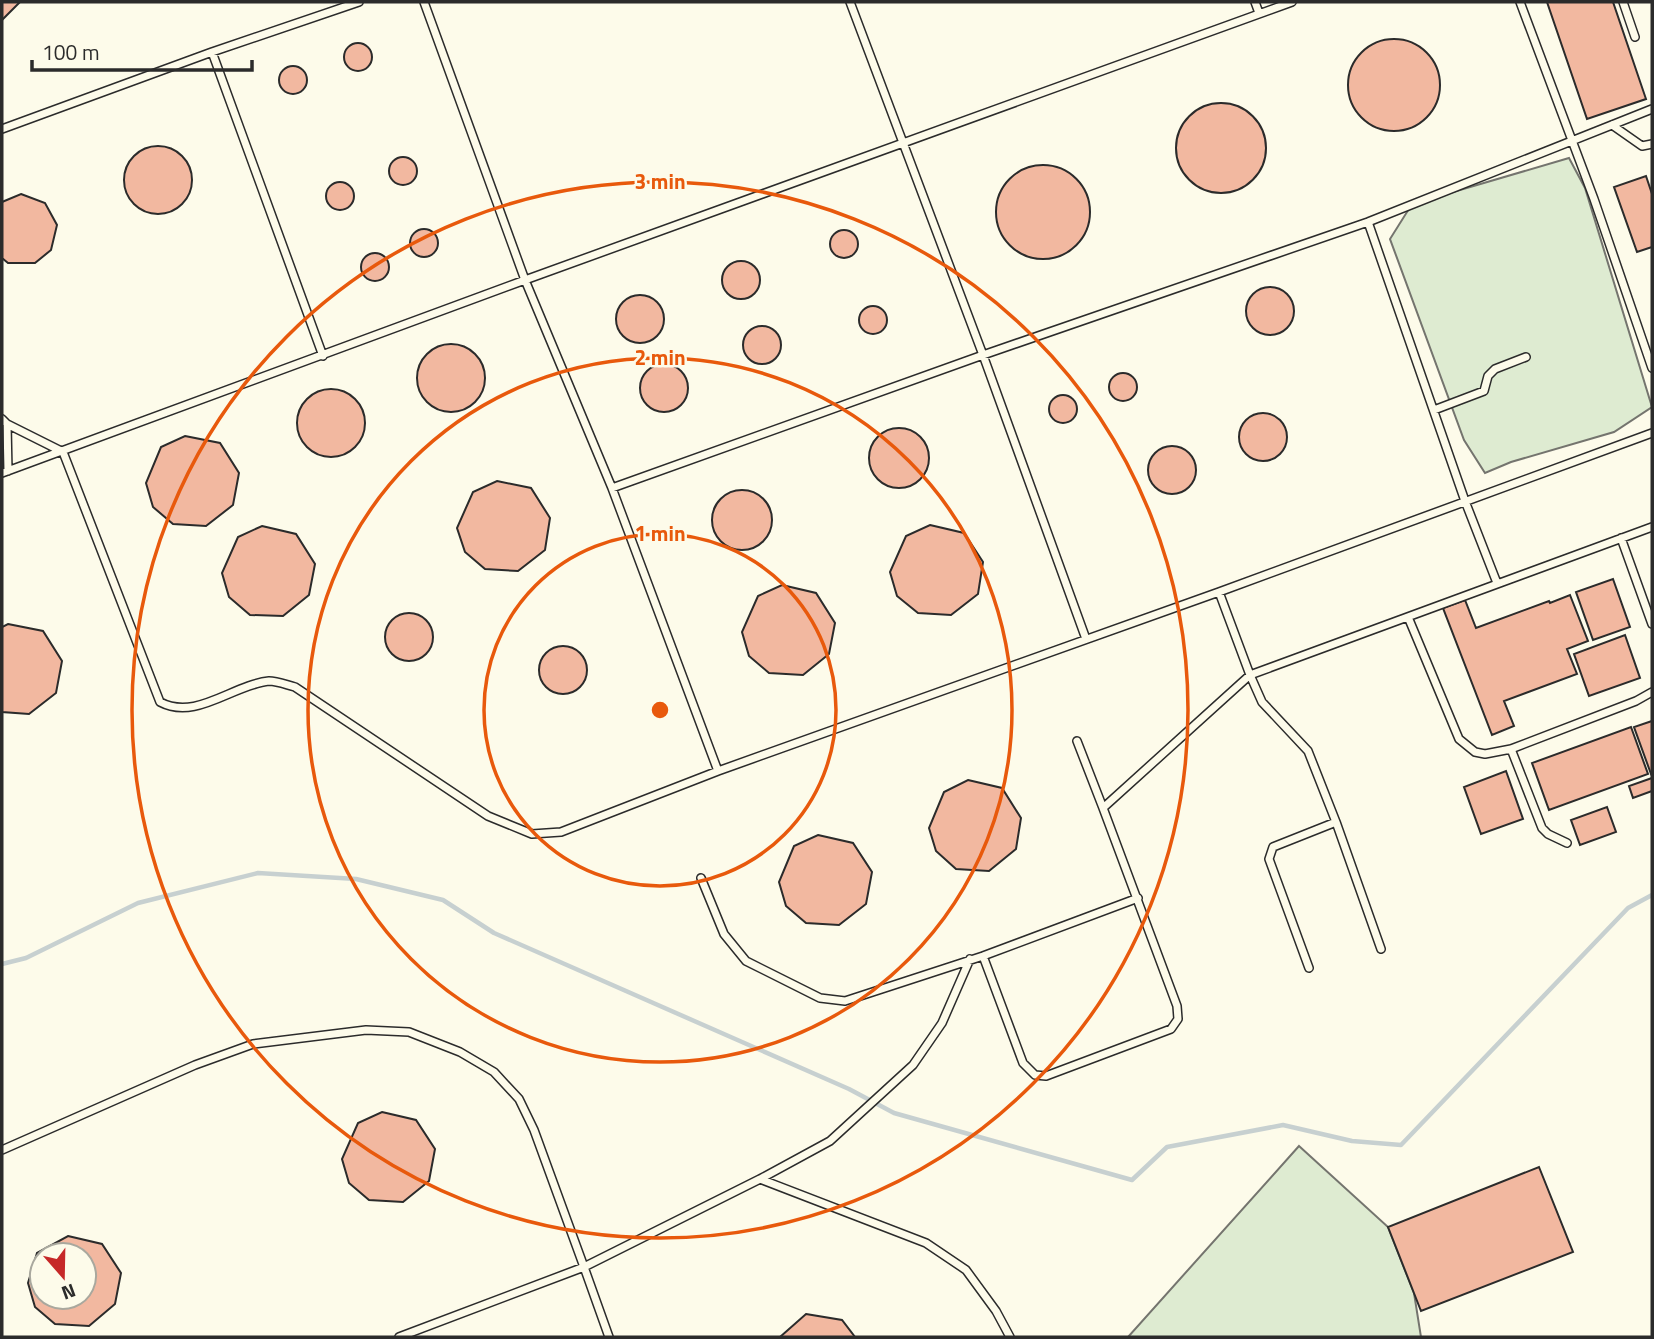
<svg xmlns="http://www.w3.org/2000/svg" width="1654" height="1339" font-family="'Titillium Web',sans-serif">
  <style>
    .grass { fill: #deebd1; stroke: #74746e; stroke-width: 2 }
    .lines { fill: none; stroke-linecap: round; stroke-linejoin: round }
    .stream { stroke: #c7d0d0; stroke-width: 4.5 }
    .building { fill: #f2b8a0; stroke: #2b2b2b; stroke-width: 2; fill-rule: evenodd }
    .lane-casing { stroke: #2b2b2b; stroke-width: 10 }
    .lane { stroke: #fdfbea; stroke-width: 7 }
    .ring { fill: none; stroke: #e8590c; stroke-width: 3.5 }
    .centre { fill: #e8590c; stroke: #fdfbea; stroke-width: 3.5 }
    .ring-label { font-size: 21px; text-anchor: middle; font-weight: bold; fill: #e8590c; stroke: #fdfbea; stroke-width: 5; stroke-linejoin: round; paint-order: stroke }
  </style>
  <rect width="100%" height="100%" fill="#fdfbea"/>
  <!-- grass -->
  <path class="grass" d="M1569,158L1585,188L1652,407L1614,432L1511,462L1485,473L1464,440L1390,239L1412,204Z
    M1299,1146L1388,1227L1414,1293L1421,1337H1128Z"/>
  <g class="lines">
    <!-- stream -->
    <path class="stream" d="M2,964L26,958L138,903L258,873L356,879L443,900L494,933L849,1089L894,1113L1132,1180L1167,1147L1283,1125L1352,1141L1401,1145L1628,908L1652,895"/>
  </g>
  <!-- building -->
  <path class="building" d="M2,2H20L2,20Z
    M1547,2H1613L1646,99L1587,119Z
    M1348 85a46 46 0 1 1 92 0a46 46 0 1 1-92 0Z
    M344 57a14 14 0 1 1 28 0a14 14 0 1 1-28 0Z
    M279 80a14 14 0 1 1 28 0a14 14 0 1 1-28 0Z
    M1176 148a45 45 0 1 1 90 0a45 45 0 1 1-90 0Z
    M124 180a34 34 0 1 1 68 0a34 34 0 1 1-68 0Z
    M389 171a14 14 0 1 1 28 0a14 14 0 1 1-28 0Z
    M996 212a47 47 0 1 1 94 0a47 47 0 1 1-94 0Z
    M1646,176L1652,194V247L1637,252L1614,187Z
    M326 196a14 14 0 1 1 28 0a14 14 0 1 1-28 0Z
    M21,194L45,203L57,225L51,250L35,263H8L2,258V202Z
    M410 243a14 14 0 1 1 28 0a14 14 0 1 1-28 0Z
    M830 244a14 14 0 1 1 28 0a14 14 0 1 1-28 0Z
    M361 267a14 14 0 1 1 28 0a14 14 0 1 1-28 0Z
    M722 280a19 19 0 1 1 38 0a19 19 0 1 1-38 0Z
    M1246 311a24 24 0 1 1 48 0a24 24 0 1 1-48 0Z
    M616 319a24 24 0 1 1 48 0a24 24 0 1 1-48 0Z
    M859 320a14 14 0 1 1 28 0a14 14 0 1 1-28 0Z
    M743 345a19 19 0 1 1 38 0a19 19 0 1 1-38 0Z
    M417 378a34 34 0 1 1 68 0a34 34 0 1 1-68 0Z
    M640 388a24 24 0 1 1 48 0a24 24 0 1 1-48 0Z
    M1109 387a14 14 0 1 1 28 0a14 14 0 1 1-28 0Z
    M297 423a34 34 0 1 1 68 0a34 34 0 1 1-68 0Z
    M1049 409a14 14 0 1 1 28 0a14 14 0 1 1-28 0Z
    M1239 437a24 24 0 1 1 48 0a24 24 0 1 1-48 0Z
    M869 458a30 30 0 1 1 60 0a30 30 0 1 1-60 0Z
    M185,436L220,443L239,473L233,505L206,526L173,524L153,507L146,483L161,447Z
    M1148 470a24 24 0 1 1 48 0a24 24 0 1 1-48 0Z
    M497,481L531,488L550,518L545,550L518,571L485,569L465,552L457,528L473,492Z
    M712 520a30 30 0 1 1 60 0a30 30 0 1 1-60 0Z
    M930,525L964,533L983,562L978,594L951,615L918,613L897,596L890,572L906,536Z
    M262,526L296,534L315,564L309,595L283,616L250,615L229,597L222,573L238,537Z
    M1613,579L1630,627L1593,640L1576,592Z
    M782,585L816,593L835,623L829,654L803,675L769,673L749,656L742,632L758,596Z
    M1570,595L1588,641L1567,649L1577,674L1504,701L1514,726L1492,735L1443,608L1465,600L1476,628L1549,601L1550,603Z
    M385 637a24 24 0 1 1 48 0a24 24 0 1 1-48 0Z
    M8,624L43,631L62,661L56,693L29,714L2,712V627Z
    M1625,635L1640,678L1589,696L1574,654Z
    M539 670a24 24 0 1 1 48 0a24 24 0 1 1-48 0Z
    M1652,721V773L1651,774L1634,727Z
    M1631,727L1648,774L1549,810L1532,763Z
    M1506,771L1523,819L1481,834L1464,787Z
    M1652,778V791L1633,798L1629,786Z
    M968,780L1002,788L1021,818L1016,849L989,871L956,869L936,851L929,828L944,792Z
    M1607,807L1616,832L1580,845L1571,820Z
    M818,835L853,843L872,872L866,904L839,925L806,923L786,906L779,882L794,846Z
    M382,1112L416,1120L435,1149L429,1181L403,1202L369,1200L349,1183L342,1159L358,1123Z
    M1539,1167L1573,1252L1421,1311L1388,1227Z
    M68,1236L102,1244L121,1273L115,1304L89,1326L55,1324L35,1307L28,1283L37,1253ZM42,1255H84V1297H42Z
    M806,1314L842,1320L855,1337H780Z"/>
  <g class="lines">
    <defs>
      <path id="lane" d="M424,2L525,280L612,488L718,771
        M850,2L983,355L1086,639
        M1255,2L1259,13
        M1520,2L1594,199L1652,368
        M1623,2L1635,37
        M212,52L323,356
        M1612,125L1642,146L1652,144
        M2,129L212,52L359,2
        M1368,222L1465,501L1497,583
        M1434,410L1484,391L1488,376L1495,369L1526,357
        M2,419L7,424L63,452L160,702C196,721 232,685 269,681C277,681 287,685 295,687L488,816L532,834L561,832L718,771L1219,592L1652,433
        M7,424L8,471
        M2,473L525,280L1292,2
        M612,488L983,355L1368,222L1652,109
        M1621,538L1652,624
        M1219,592L1250,675L1262,702L1308,751L1336,822L1381,949
        M1408,617L1459,739L1475,752L1485,754L1511,749L1636,701L1652,692
        M1077,741L1103,808
        M1511,749L1542,828L1548,834L1567,843
        M701,878L724,934L746,961L820,998L845,1001L983,956L1138,898
        M983,956L1023,1063L1035,1075L1046,1076L1171,1029L1178,1019L1177,1006L1103,808L1250,675L1652,527
        M1309,968L1269,859L1273,847L1336,822
        M2,1150L195,1065L253,1044L366,1030L409,1032L460,1052L494,1072L519,1099L534,1130L584,1267L760,1179L926,1243L966,1270L996,1311L1010,1337
        M760,1179L830,1141L913,1065L942,1023L970,959
        M399,1337L584,1267L609,1337"/>
    </defs>
    <!-- lane casing -->
    <use href="#lane" class="lane-casing"/>
    <!-- lane -->
    <use href="#lane" class="lane"/>
  </g>
  <!-- distance rings -->
  <g class="ring">
    <circle cx="660" cy="710" r="176"/>
    <circle cx="660" cy="710" r="352"/>
    <circle cx="660" cy="710" r="528"/>
  </g>
  <circle cx="660" cy="710" r="10" class="centre"/>
  <g class="ring-label">
    <text x="660" y="189">3 min</text>
    <text x="660" y="365">2 min</text>
    <text x="660" y="541">1 min</text>
  </g>
  <!-- border -->
  <rect width="1654" height="1339" fill="none" stroke="#2b2b2b" stroke-width="7"/>
  <!-- north arrow -->
  <g transform="translate(63 1276) rotate(160)"><circle r="33" fill="#fdfbea" stroke="#a9a89e" stroke-width="2"/>
  <path d="M0-5L12 26L0 18L-12 26Z" fill="#c62828"/>
  <text y="-10" font-size="19" font-weight="bold" text-anchor="middle" fill="#2b2b2b">N</text>
  </g>
  <!-- scale -->
  <path d="M32 60v10h220v-10" fill="none" stroke="#2b2b2b" stroke-width="3.5"/>
  <text x="42" y="60" font-size="21" fill="#2b2b2b" stroke="#fdfbea" stroke-width="5" paint-order="stroke">100 m</text>
</svg>
